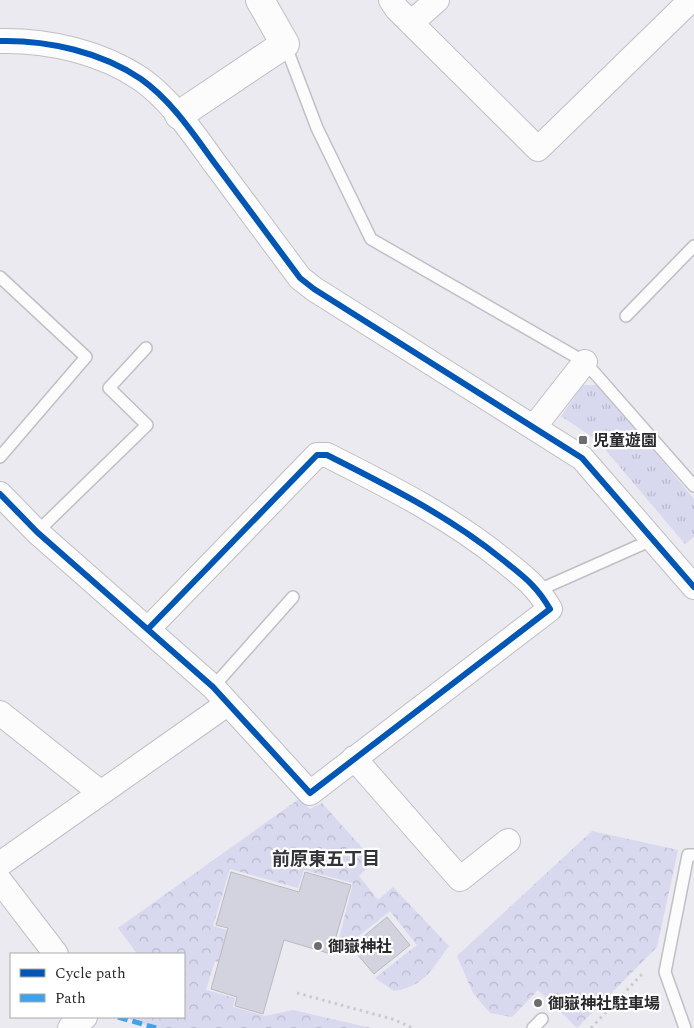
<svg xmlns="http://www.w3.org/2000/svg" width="694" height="1028" font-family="Spectral,'Noto Sans JP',serif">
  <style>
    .grass { fill: url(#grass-tufts) }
    .forest { fill: url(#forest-crowns) }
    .building { fill: #d3d2df; stroke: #bababe }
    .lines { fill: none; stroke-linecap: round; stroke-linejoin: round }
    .lane-casing { stroke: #bfbfc4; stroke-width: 14 }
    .street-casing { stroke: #bfbfc4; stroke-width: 26 }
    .secondary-casing { stroke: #bfbfc4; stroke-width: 30 }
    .path { stroke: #cbcbce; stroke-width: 3; stroke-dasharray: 2.5 4; stroke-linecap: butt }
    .lane { stroke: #fcfcfd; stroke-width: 11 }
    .street { stroke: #fcfcfd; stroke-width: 24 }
    .secondary { stroke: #fcfcfd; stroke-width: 28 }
    .quiet { stroke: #3ea3eb; stroke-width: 5; stroke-dasharray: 10 5; stroke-linecap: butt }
    .cycleway-casing { stroke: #fff; stroke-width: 9 }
    .cycleway { stroke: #0057b8; stroke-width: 6 }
    .poi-dot { fill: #6d6d71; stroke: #fff; stroke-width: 2 }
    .labels { text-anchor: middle; stroke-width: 4.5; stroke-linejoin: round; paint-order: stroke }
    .poi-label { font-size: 16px; font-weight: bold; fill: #29292d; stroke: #fff; text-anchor: start }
    .neighbourhood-label { font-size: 18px; font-weight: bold; fill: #33333a; stroke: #fff }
  </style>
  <defs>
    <pattern id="grass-tufts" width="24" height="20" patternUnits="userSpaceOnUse" patternTransform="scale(1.25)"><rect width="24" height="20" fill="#d8d8ee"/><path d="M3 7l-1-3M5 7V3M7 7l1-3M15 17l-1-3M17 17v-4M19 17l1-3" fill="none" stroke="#b9b9cc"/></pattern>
    <pattern id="forest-crowns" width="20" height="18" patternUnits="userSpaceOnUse" patternTransform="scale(1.25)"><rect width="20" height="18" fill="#d8d8ee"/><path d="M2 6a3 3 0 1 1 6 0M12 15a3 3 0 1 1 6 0" fill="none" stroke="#b9b9cc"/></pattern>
  </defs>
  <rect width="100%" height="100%" fill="#eaeaf0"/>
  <!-- grass -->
  <path class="grass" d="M583,385H599L694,499V537L685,544L598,441L561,416Z"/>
  <!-- forest -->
  <path class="forest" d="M299,799L310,809L322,803L374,861L359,876L378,900L393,887L449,946C431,970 425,986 394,991L375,978L417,945L390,911L346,946L338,943L353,883L304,870L298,888L230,869L213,926L256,938L240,969L215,961L206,990L235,998L233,1007L265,1016L293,1010L371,1028H154L123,1017H184V954H134L136,952L118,928Z
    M592,831L678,850L657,947L577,1028L538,990L512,1017L490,1013L473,993L457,956Z"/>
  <!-- building -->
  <path class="building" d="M231,872L299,892L305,872L351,885L331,954L284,940L263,1014L235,1006L237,997L211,989L228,928L216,925Z
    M387,917L410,945L374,974L351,947Z"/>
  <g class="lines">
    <defs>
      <path id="lane" d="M285,44L317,128L371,239L585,362L694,486
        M0,277L86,357L0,457
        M626,316L694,246
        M37,532L147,425L109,388L146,348
        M539,590L654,539
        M213,687L293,597
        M533,1028L542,1019
        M685,1028L665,972L688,855H694"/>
      <path id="street" d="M391,0L397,9L538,149L691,0
        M411,23L437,0
        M0,41C48,40 101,52 141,79C172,101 194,135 216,165C244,203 272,240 300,278L314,289L582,458L694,587
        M534,427L585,362
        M0,494L37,532L213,687L310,793L550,609C536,585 524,577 503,560C449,516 388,486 327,455H317L148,629
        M0,713L101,793
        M354,758L460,879L508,841
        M0,864L227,704
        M0,881L56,954
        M70,1028L85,1017"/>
      <path id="secondary" d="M179,115L285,44L260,0"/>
    </defs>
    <!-- lane casing -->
    <use href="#lane" class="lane-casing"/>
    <!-- street casing -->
    <use href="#street" class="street-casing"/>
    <!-- secondary casing -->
    <use href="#secondary" class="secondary-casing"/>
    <!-- path -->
    <path class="path" d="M297,993L392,1019L413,1028
      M591,1028L644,972"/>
    <!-- lane -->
    <use href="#lane" class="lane"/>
    <!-- street -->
    <use href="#street" class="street"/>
    <!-- secondary -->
    <use href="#secondary" class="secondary"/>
    <!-- quiet -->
    <path class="quiet" d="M118,1017L156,1028"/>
    <defs>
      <path id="cycleway" d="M0,41C48,40 101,52 141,79C172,101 194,135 216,165C244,203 272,240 300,278L314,289L582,458L694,587
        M0,494L37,532L213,687L310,793L550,609C536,585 524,577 503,560C449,516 388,486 327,455H317L148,629"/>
    </defs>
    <!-- cycleway casing -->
    <use href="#cycleway" class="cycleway-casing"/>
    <!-- cycleway -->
    <use href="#cycleway" class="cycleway"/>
  </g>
  <!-- markers -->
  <g class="poi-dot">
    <rect x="578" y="435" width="10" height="10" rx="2.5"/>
    <circle cx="318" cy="946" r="5"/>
    <circle cx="538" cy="1003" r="5"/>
  </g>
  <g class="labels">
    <!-- poi labels -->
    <g class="poi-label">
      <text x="593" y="446">児童遊園</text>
      <text x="328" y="952">御嶽神社</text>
      <text x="548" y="1009">御嶽神社駐車場</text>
    </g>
    <!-- neighbourhood labels -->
    <g class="neighbourhood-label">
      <text x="326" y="865">前原東五丁目</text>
    </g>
  </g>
  <!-- legend -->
  <rect x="10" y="953" width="175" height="65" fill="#ffffff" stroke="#a9a9ab"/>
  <rect x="20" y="969" width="25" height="8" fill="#0057b8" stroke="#a9a9ab"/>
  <text x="55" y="978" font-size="15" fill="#29292d">Cycle path</text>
  <rect x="20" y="994" width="25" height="8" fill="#3ea3eb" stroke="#a9a9ab"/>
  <text x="55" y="1003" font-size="15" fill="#29292d">Path</text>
</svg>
